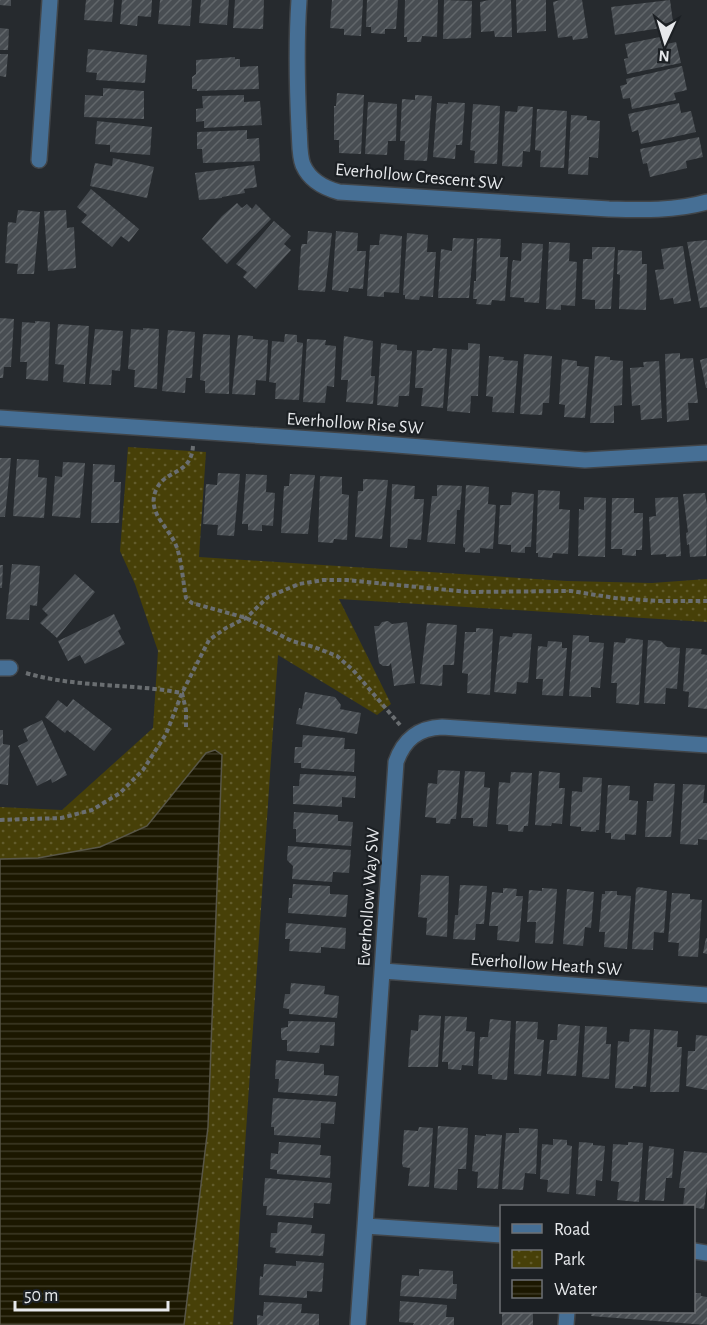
<svg xmlns="http://www.w3.org/2000/svg" width="707" height="1325" font-family="'Alegreya Sans',sans-serif">
  <style>
    .park { fill: url(#park-dots) }
    .water { fill: url(#water-rules); stroke: #585647; stroke-width: 1.5 }
    .building { fill: url(#building-hatch) }
    .lines { fill: none; stroke-linecap: round; stroke-linejoin: round }
    .minor-casing { stroke: #414549; stroke-width: 18 }
    .path { stroke: #6a6e71; stroke-width: 4; stroke-dasharray: 4.5 3; stroke-linecap: butt }
    .minor { stroke: #466f95; stroke-width: 15 }
    .labels { text-anchor: middle; stroke-width: 4.5; stroke-linejoin: round; paint-order: stroke }
    .street-label { font-size: 18px; fill: #e7e9ec; stroke: #1c2024 }
  </style>
  <defs>
    <pattern id="park-dots" width="8" height="8" patternUnits="userSpaceOnUse" patternTransform="scale(1.5)"><rect width="8" height="8" fill="#474008"/><path d="M2 2h.1M6 6h.1" fill="none" stroke="#625c2c" stroke-width="1.8" stroke-linecap="round"/></pattern>
    <pattern id="water-rules" width="6" height="5" patternUnits="userSpaceOnUse" patternTransform="scale(1.5)"><rect width="6" height="5" fill="#1b1700"/><path d="M0 2.5h6" fill="none" stroke="#3c3925"/></pattern>
    <pattern id="building-hatch" width="6" height="6" patternUnits="userSpaceOnUse" patternTransform="scale(1.5)"><rect width="6" height="6" fill="#484d52"/><path d="M-1 1l2-2M0 6l6-6M5 7l2-2" fill="none" stroke="#62676b"/></pattern>
  </defs>
  <rect width="100%" height="100%" fill="#262a2e"/>
  <!-- park -->
  <path class="park" d="M128,447L206,452L199,557L567,581L652,583L707,579V622L339,599L391,704L377,715L278,655L233,1325H0V807L62,810L153,728L158,651L135,584L120,551Z"/>
  <!-- water -->
  <path class="water" d="M215,750L222,755L208,1127L184,1325H0V859L38,858L100,847L147,826L206,753Z"/>
  <!-- building -->
  <path class="building" d="M0,0H11V6L0,5Z
    M86,0H114L112,22L84,20Z
    M122,0H152L151,17L138,16L137,26L120,24Z
    M160,0H192L190,26L158,24Z
    M201,0H229L227,25L199,23Z
    M235,0H264L263,29L233,28Z
    M332,0H363L361,36L344,35V29L330,28Z
    M367,0H398L396,29H385V34L371,33V27H366Z
    M405,0H438L437,37L422,36L421,42H407V37H404Z
    M444,0L472,1L471,38L443,39Z
    M489,0H511L512,37H495L494,31L481,32L480,2Z
    M516,0H546V31L517,33Z
    M560,0H582L588,38L573,40L572,36L558,38L553,2Z
    M670,0L673,22L661,24V28L615,35L611,7Z
    M0,28L9,29L8,50H0Z
    M660,37L662,45L676,42L681,63L627,74L624,59L628,58L625,44Z
    M88,49L147,55L145,83L96,80L97,73L86,72Z
    M0,54H8L6,77L0,76Z
    M235,57V59H240V67L258,66L259,89L197,91V89H192V77L196,74V60Z
    M682,66L687,90L674,93L676,100L632,109L630,98L623,99L620,86L627,84L626,79Z
    M103,88L144,91V119L84,117L85,95L103,96Z
    M337,93L364,95L361,154L339,153V140H334V106H336Z
    M244,95V102L260,101L262,125L204,128V121L196,122V109L203,108L202,96Z
    M415,95L432,96L427,161L404,160L405,141H400L402,99L415,100Z
    M368,102L397,104L396,141H388L387,155L365,154Z
    M448,102L465,103L462,145H456L455,159L433,157L437,103L448,104Z
    M679,103L681,113L691,111L696,132L641,144L638,130L632,132L628,114Z
    M473,104L500,106L497,164L474,163L475,151L470,150Z
    M518,106L533,107L530,152L523,151L522,167L502,166L505,111L517,112Z
    M537,109L567,111L564,168L540,167L541,151L535,150Z
    M571,115L587,116V120L600,121L598,158L589,157L588,175L568,174Z
    M97,121L152,127L150,155L110,152V145L95,144Z
    M247,130V139L259,138L260,161L203,163L202,149H197V132Z
    M699,137L703,157L686,161L687,168L650,177L647,163L643,164L640,149Z
    M113,158L154,167L147,198L90,186L95,163L112,166Z
    M254,165L257,187L244,189L245,193L222,197V198L199,200L195,173Z
    M91,189L139,229L129,242L121,236L112,247L81,222L87,215L77,207Z
    M237,203L242,208L247,204L252,209L256,204L271,219L227,264L202,239L222,216Z
    M18,210L40,212L34,274H17L18,264L5,263L8,222L16,223Z
    M66,210L67,228L74,227L76,268L48,271L44,211Z
    M274,221L291,236L284,244L291,250L256,289L243,277L247,272L236,264Z
    M308,231L332,233L325,292L298,290L301,247L302,244H307Z
    M336,231L358,233L357,251H366L363,289L349,288L348,292L332,290Z
    M407,233L428,235L427,252H436L433,297L420,296L419,300L405,299V295H403Z
    M380,234L402,236L399,293L384,292V297L367,296L370,245H379Z
    M453,238L474,239L469,298H438L441,249L452,251Z
    M477,238L501,239L500,257H508L505,301L492,300L491,305L476,304L477,299H473L474,281H476Z
    M707,240V307L700,308L687,242Z
    M549,242L570,243L569,261L577,262L575,306L561,305V310L546,309Z
    M522,243L543,244L539,303L524,302V298L510,297L512,264L513,260L521,261Z
    M683,246L691,301L674,304L673,298L660,300L655,270L664,269L661,249Z
    M592,247H615L611,309H595V300L582,299L583,259H592Z
    M618,250L642,251V264H647L646,310L619,309L620,275L617,274Z
    M0,318L14,319L11,367H4L3,378H0Z
    M35,321L50,322L48,381L26,379L27,362H20L22,322L35,323Z
    M58,324L89,326L85,384L63,382L64,365L55,364Z
    M143,328L159,329L157,389L134,387L135,370L128,369L131,329L143,330Z
    M95,329L123,331L120,371L112,370L111,385L89,384Z
    M168,330L195,332L192,378H186L185,393L162,391Z
    M203,334L230,335L229,394L205,393V381L200,380Z
    M285,334L297,335V342L303,343L299,400L275,399L276,383L269,382L272,341L284,342Z
    M238,335L253,336V339L268,340L266,381L256,380L255,395L232,394Z
    M344,336L373,341L371,376H375L373,404L346,402L348,380H341Z
    M307,339L326,340L325,345L336,346L334,387L327,386L325,403L303,402Z
    M381,343L397,345V350L412,351L409,396H399L398,407L377,405Z
    M468,343L480,344L478,396H471L470,413L447,411L452,349L468,350Z
    M433,348L447,349L443,408L421,406L423,388H415L417,350L432,351Z
    M680,353V359L693,358L698,403H688L689,420L667,422L665,354Z
    M524,354L552,356L549,403H543L542,415L520,414Z
    M489,356L504,357L503,360L518,361L514,413L492,412L493,397L486,396Z
    M595,356L610,357V360L623,361L622,405L614,406V423H590Z
    M707,358V388H706L700,360Z
    M562,359L577,361V366L589,367L585,418L564,417L565,405L559,404Z
    M659,361L662,418L641,420L640,405L632,406L630,368L644,367L643,362Z
    M0,458H11L5,517H0Z
    M17,459L39,460L38,477L47,478L44,518L13,516Z
    M63,462L85,463L80,518L52,516L55,476L62,477Z
    M93,464L115,465L114,482H121L119,523H91Z
    M218,473L240,474L234,536L217,535L218,525L203,524L206,484L217,485Z
    M246,474L267,475L266,492L275,493L273,526L262,525V531L248,530V524H242Z
    M290,474L315,475L308,534L281,533L284,486H289Z
    M320,476L342,477V494L349,495L347,540L334,539L333,543L318,542Z
    M363,479L388,480L382,539L355,537L358,491H363Z
    M392,484L415,486L414,499H424L421,540L408,539L407,548L390,547Z
    M437,485L462,486L460,510H457L455,544L427,542L432,496H437Z
    M466,485L489,487L488,504L496,505L493,549L480,548V553L465,552V548L463,547Z
    M538,490L560,491L559,509L570,510L568,554L553,553L552,558L538,557V553H536Z
    M512,492L534,494L531,547H525V553L511,552V545L498,544L500,505H511Z
    M705,493L707,505L706,556L690,557L689,544L687,545L686,533L688,532L683,494Z
    M584,497L606,498L605,557L578,556L579,509L584,510Z
    M678,497L681,556L666,557V554L651,555L649,517L656,516L655,498Z
    M612,498H634V513H643L642,550H636V556L622,555V549H611Z
    M12,564L40,566L37,606L30,605L29,620L6,619Z
    M0,565H3L2,588H0Z
    M75,574L95,592L57,638L40,623L48,615L42,609Z
    M114,614L121,629L118,631L125,644L85,664L80,655L68,661L58,641Z
    M388,621L392,624L407,622L415,683L394,686L391,663L389,666H383L379,663L374,626H379L382,622Z
    M427,623L457,625L454,665H443L442,686L420,684Z
    M476,628L493,629L490,695L467,693L468,674L462,673L465,632H476Z
    M513,633L532,634L528,683L517,682L516,694L494,692L500,636L512,637Z
    M573,635L589,636V642L604,643L600,688L591,687V697L569,696Z
    M626,638L643,640L639,705L616,703L617,683H611L614,642L625,643Z
    M648,640L661,641L667,647L680,648L677,689L666,688L665,704L644,703Z
    M548,641L562,642V648H567L563,696L542,695L543,679H536L538,646L547,647Z
    M686,648L702,649L701,654L707,655V709L688,707L689,692L683,691Z
    M305,692L335,697L341,705L340,709L361,713L357,734L296,724L299,708L302,709Z
    M73,699L112,729L94,751L67,730L65,733L45,717L58,700L67,707Z
    M42,720L67,775L52,783L51,779L37,786L18,746L28,741L23,729Z
    M0,730H3V744L10,745L8,785L0,784Z
    M303,735L345,738L344,749H355L354,772L301,768V763H294L295,747H302Z
    M438,770L460,771L456,819H451L450,824L436,823V818L425,817L428,783L437,784Z
    M465,771L485,772L484,787L490,788L487,827L473,826V818H461Z
    M539,771L560,773L559,788H565L562,824L552,823L551,826L535,825Z
    M511,772L532,773L528,826H524L523,832L508,831V825L496,824L499,782L510,783Z
    M300,774L356,776L355,798L342,797V807L293,804V786H299Z
    M583,777L602,778L599,830H596V832L581,831V827L570,826L572,791L582,792Z
    M654,783L675,784L671,837H645L647,801H653Z
    M683,784L705,785L703,803H707V840L698,839V845L680,844Z
    M608,785L630,786L629,800L638,801L636,835L625,834V840L611,839V833H605Z
    M294,812L338,815V821L353,822L351,846L296,842V829H293Z
    M288,846L351,850L349,873L333,872L332,882L292,879L293,866L287,860Z
    M421,875L449,876L447,937L426,935L427,918L418,917Z
    M293,884L330,886V894L348,895L346,917L288,913L289,898H292Z
    M460,885L487,886L484,924H476L475,940L453,939L455,915H458Z
    M638,887L667,891L664,933L654,932L653,950L632,949L636,889Z
    M503,888L517,889L516,896H523L519,942L497,940L498,926H489L492,892L503,893Z
    M542,888L557,889L553,944L535,943L536,922H527L529,890L542,891Z
    M567,889L594,892L591,928L585,927L583,946L563,944Z
    M605,891H617V895L631,896L627,949L604,947L605,932H599L602,894H605Z
    M672,893L690,894V899L702,900L698,957L678,956L679,943L668,942Z
    M286,923L346,928L345,949L321,947V953L289,951L290,939H285Z
    M706,938H707V954L703,953Z
    M291,983L325,986L324,994L339,996L337,1018L289,1014V1009L283,1008L285,994H290Z
    M419,1015L441,1016L438,1067H408L411,1030L418,1031Z
    M445,1016L467,1017L466,1031L475,1032L473,1066L462,1065L461,1070L448,1069V1062H442Z
    M490,1019L511,1021L507,1080L492,1079V1075L478,1074L480,1037H488Z
    M288,1021L335,1022L334,1046L320,1045L319,1053L287,1051V1040H282L281,1037V1028L288,1027Z
    M516,1021L538,1022L537,1039L544,1040L541,1076L514,1074Z
    M558,1024L580,1026L576,1076L547,1074L550,1040H557Z
    M585,1026L607,1027L606,1044H611L609,1079L582,1077Z
    M630,1029L650,1030L646,1087L633,1086V1089L615,1088L618,1041L629,1042Z
    M654,1029L678,1031L677,1047H682L679,1092H650Z
    M696,1035L707,1036V1090L686,1086L688,1051H695Z
    M276,1060L324,1064V1075L339,1076L337,1096L278,1092L279,1079H275Z
    M273,1098L336,1102L334,1124L321,1123L320,1138L274,1135V1127H271Z
    M438,1126L468,1128L466,1169H458L457,1190L434,1188Z
    M419,1127L433,1128L429,1187L408,1186L410,1168L403,1167L402,1163L404,1130L418,1131Z
    M519,1128L538,1129L536,1174L525,1173L523,1190L502,1189L506,1133H519Z
    M486,1134L502,1135L498,1189L477,1188L478,1172L472,1171L475,1135L486,1136Z
    M553,1139L567,1140V1145L572,1146L569,1194L547,1192L548,1180L540,1179L542,1144L553,1145Z
    M279,1142L321,1145L320,1155L331,1156L330,1178L277,1174V1170L270,1169L271,1153L278,1154Z
    M579,1142L593,1143V1145L605,1146L602,1181L596,1180L595,1196L576,1194Z
    M628,1142L643,1143L639,1202L617,1200L619,1182L611,1181L613,1144L628,1145Z
    M649,1146L674,1149L672,1178H666L664,1201L645,1200Z
    M684,1151L707,1153V1186L704,1209L683,1206L685,1188H679Z
    M265,1178L332,1183L330,1204L314,1203L313,1218L266,1215L267,1206H263Z
    M278,1222L312,1225L311,1233L325,1234L323,1256L275,1253L276,1248L270,1247L271,1233H277Z
    M296,1261L324,1263L322,1292L307,1291V1298L259,1295L260,1276L263,1277L264,1264L296,1266Z
    M419,1269L453,1271V1284H457L456,1299L400,1296L402,1275L419,1276Z
    M694,1293H701V1296L707,1297V1325L591,1316L592,1312H694Z
    M400,1301L447,1305L446,1317H454V1325H413L414,1323L399,1322Z
    M264,1302L302,1304L301,1313L319,1314V1325H257V1315L263,1316Z
    M502,1312H533V1325H502Z"/>
  <g class="lines">
    <defs>
      <path id="minor" d="M299,0C296,43 297,86 299,129C300,140 299,155 303,165C310,181 324,188 339,192L609,209C641,210 676,211 707,202
        M39,160L50,0
        M0,418L371,443L585,460L707,453
        M0,668H10
        M383,971L707,995
        M502,1235L365,1226L396,762C404,739 418,728 442,727L707,745
        M694,1251L707,1253
        M358,1325L365,1226
        M566,1325L567,1312"/>
    </defs>
    <!-- minor casing -->
    <use href="#minor" class="minor-casing"/>
    <!-- path -->
    <path class="path" d="M193,446C191,476 166,468 156,490C146,514 170,527 177,548C182,563 183,582 186,598L192,603L246,618L292,641L314,647L337,656L353,670L400,725
      M26,673C76,688 131,683 182,693L186,710V729
      M0,820L61,818L92,810L120,793L143,770L166,734L182,693L209,640L226,628L246,618L268,597L299,584L323,580H347L468,592L571,591L615,598L658,601H707"/>
    <!-- minor -->
    <use href="#minor" class="minor"/>
  </g>
  <g class="labels">
    <!-- street labels -->
    <g class="street-label">
      <text transform="translate(419 176) rotate(5)" y="6">Everhollow Crescent SW</text>
      <text transform="translate(355 423) rotate(4)" y="6">Everhollow Rise SW</text>
      <text transform="translate(368 897) rotate(-86)" y="6">Everhollow Way SW</text>
      <text transform="translate(546 964) rotate(4)" y="6">Everhollow Heath SW</text>
    </g>
  </g>
  <!-- legend -->
  <rect x="500" y="1205" width="195" height="108" fill="#1c2024" stroke="#6d7074" stroke-width="1.5"/>
  <rect x="512" y="1224" width="30" height="9" fill="#466f95" stroke="#6d7074" stroke-width="1.5"/>
  <text x="554" y="1235" font-size="18" fill="#e7e9ec">Road</text>
  <rect x="512" y="1250" width="30" height="18" fill="url(#park-dots)" stroke="#6d7074" stroke-width="1.5"/>
  <text x="554" y="1265" font-size="18" fill="#e7e9ec">Park</text>
  <rect x="512" y="1280" width="30" height="18" fill="url(#water-rules)" stroke="#6d7074" stroke-width="1.5"/>
  <text x="554" y="1295" font-size="18" fill="#e7e9ec">Water</text>
  <!-- north arrow -->
  <g transform="translate(665 42) rotate(184)" stroke="#1c2024" stroke-width="4.5" paint-order="stroke">
  <path d="M0-4.5L10 22L0 15L-10 22Z" fill="#e7e9ec"/>
  <text y="-9" font-size="16" font-weight="bold" text-anchor="middle" fill="#e7e9ec">N</text>
  </g>
  <!-- scale -->
  <path d="M15 1301v9h153v-9" fill="none" stroke="#e7e9ec" stroke-width="3"/>
  <text x="24" y="1301" font-size="18" fill="#e7e9ec" stroke="#1c2024" stroke-width="4.5" paint-order="stroke">50 m</text>
</svg>
